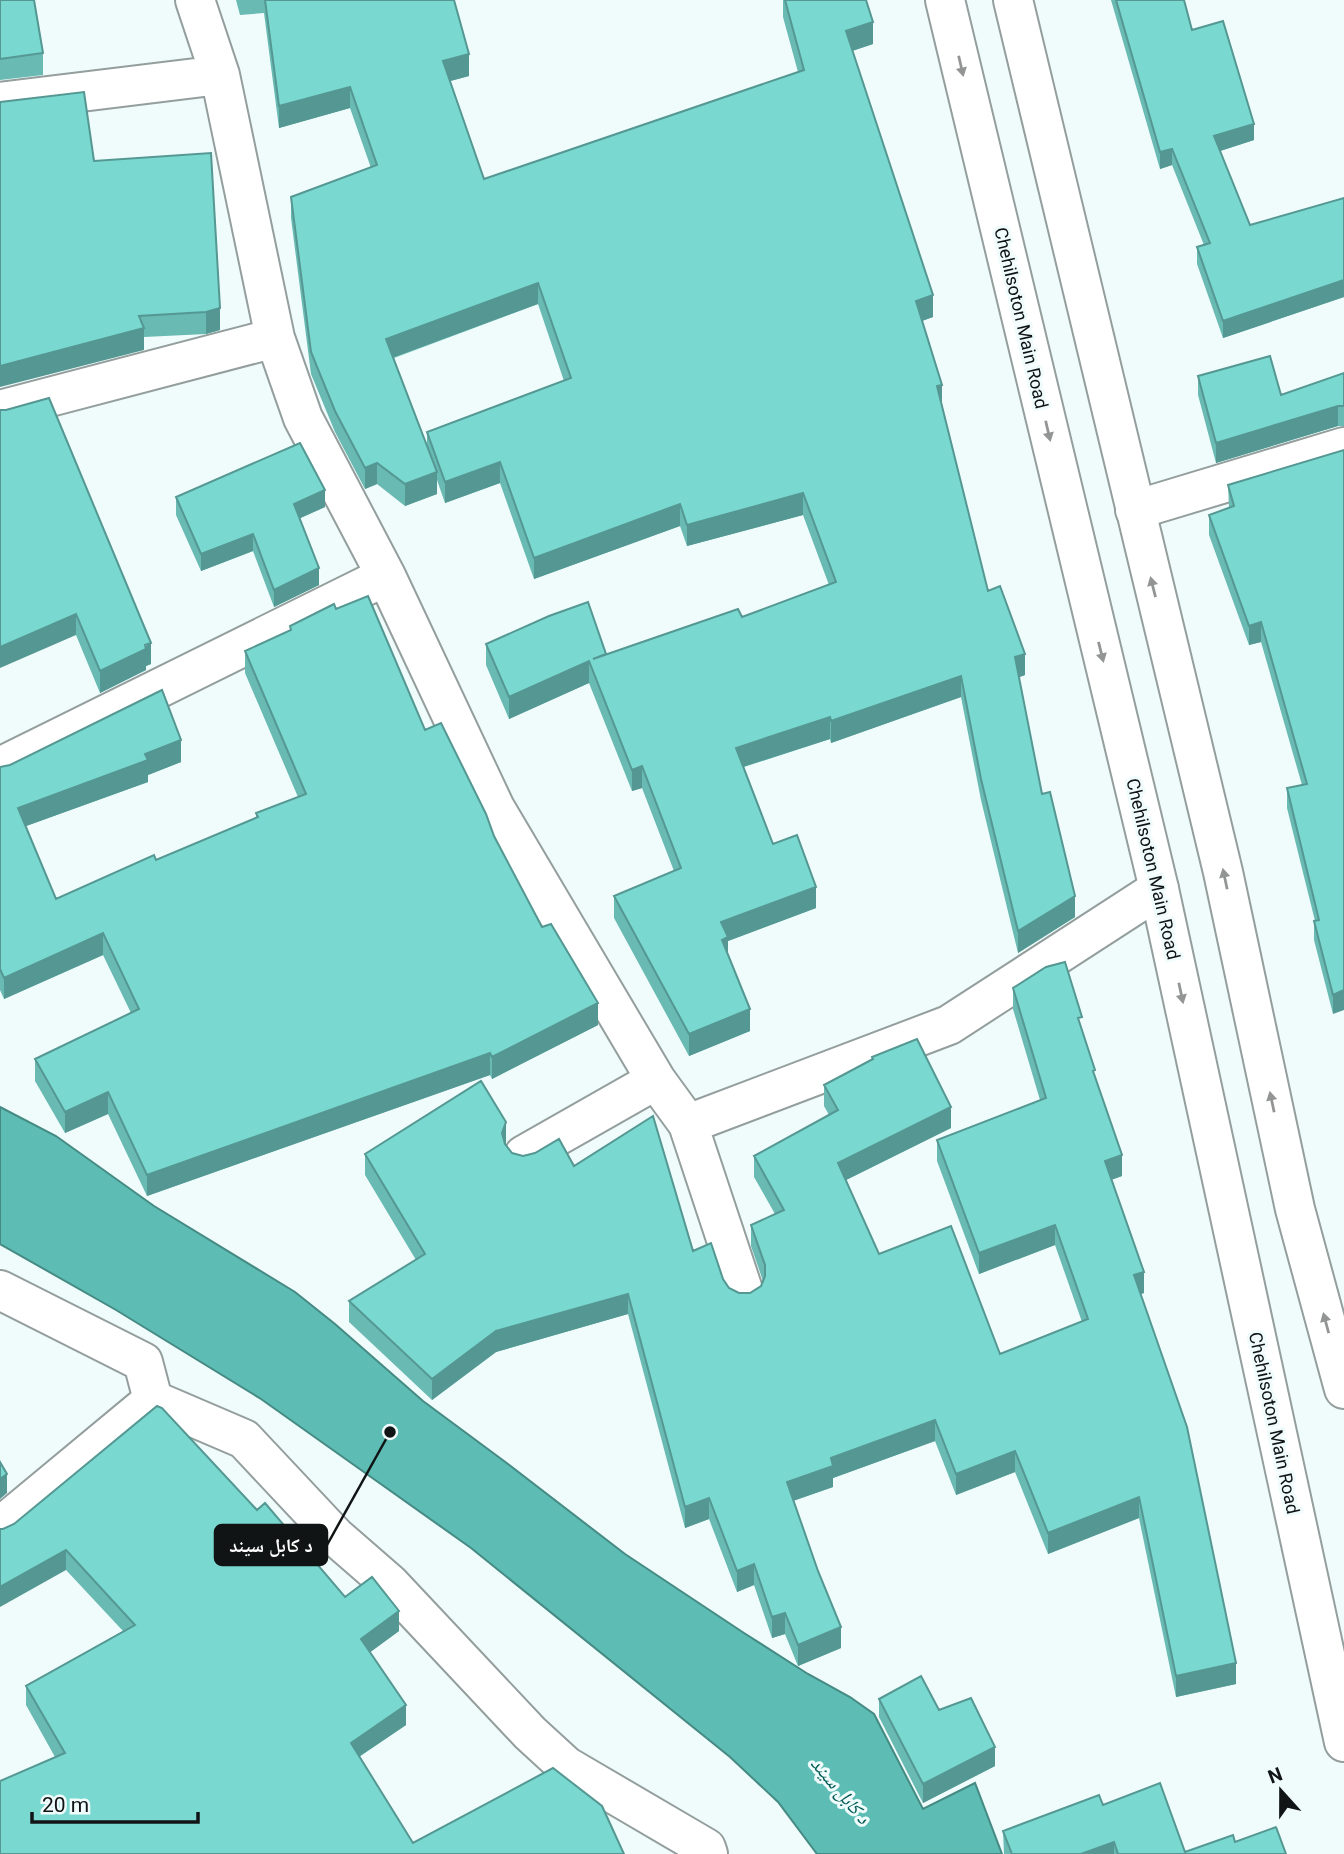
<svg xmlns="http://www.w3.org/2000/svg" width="1344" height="1854" font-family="Roboto,'Noto Naskh Arabic',sans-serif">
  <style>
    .water { fill: #5dbcb4; stroke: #468a84; stroke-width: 2 }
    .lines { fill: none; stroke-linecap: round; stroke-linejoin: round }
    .minor-casing { stroke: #939e9d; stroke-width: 42 }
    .major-casing { stroke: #939e9d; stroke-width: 42 }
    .minor { stroke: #fff; stroke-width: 38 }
    .major { stroke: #fff; stroke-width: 38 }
    .wall { fill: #68bab3; fill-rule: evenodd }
    .shaded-wall { fill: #559792 }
    .building { fill: #79d8d0; stroke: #559792; stroke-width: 2 }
    .oneway { fill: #939595 }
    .labels { text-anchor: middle; stroke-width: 6; stroke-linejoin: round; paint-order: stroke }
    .street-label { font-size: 18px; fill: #101414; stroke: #effcfb }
    .water-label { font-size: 19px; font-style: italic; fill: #025a55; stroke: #effcfb }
    .leader { fill: none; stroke: #101414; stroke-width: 2.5 }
    .callout-dot { fill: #101414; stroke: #effcfb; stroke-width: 2.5 }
    .callout { fill: #101414; stroke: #101414; stroke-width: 2.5 }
    .callout-label { font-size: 19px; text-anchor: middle; font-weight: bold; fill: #fff }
  </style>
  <rect width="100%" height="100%" fill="#effcfb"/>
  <!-- water -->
  <path class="water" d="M0,1107L56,1136L154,1206L295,1292L335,1324L423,1401L504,1461L625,1554L744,1633L808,1674L850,1697L874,1714L923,1809L975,1783L1002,1854H817L778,1802L730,1757L471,1548L261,1399L116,1310L0,1244Z"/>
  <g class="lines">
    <defs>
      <path id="minor" d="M195,0L220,75L275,338L303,418L386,576L495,808L656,1080L688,1124L744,1293
        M0,102L220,75
        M0,410L275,338
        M1135,510L1344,447
        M0,767L386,576
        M688,1124L949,1025L1159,889
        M524,1155L656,1080
        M0,1290L143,1362L153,1400L244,1439L336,1537L389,1583L530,1733L566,1766L706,1848L708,1854
        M0,1527L153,1400"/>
      <path id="major" d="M945,0L1159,889L1344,1742
        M1013,0L1223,872L1295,1209L1344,1389"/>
    </defs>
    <!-- minor casing -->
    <use href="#minor" class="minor-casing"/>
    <!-- major casing -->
    <use href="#major" class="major-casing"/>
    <!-- minor -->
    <use href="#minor" class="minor"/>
    <!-- major -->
    <use href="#major" class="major"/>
  </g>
  <!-- wall -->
  <path class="wall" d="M0,0L43,53V75L0,80Z
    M236,0H454L469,76L450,81L484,179L798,72L783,17V0H866L873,44L852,51L933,317L922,321L942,405L988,591L1025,675L1019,677L1042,794L1075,917L1018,953L981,800L961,697L831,743L830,739L744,767L773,844L816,908L728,941V955L750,1031L689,1056L614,918V896L674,871L642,788L632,791L589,683L509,719L486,665V644L606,655L742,617L829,585L803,515L687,546L680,526L534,579L500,483L445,503L437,480V494L405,506L377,484L365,489L335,432L311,374L291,218V197L371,168L350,108L279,128L264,13L240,15ZM538,304L564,381L427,432V447L394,358Z
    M1111,0H1184L1192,30L1254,140L1220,151L1250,225L1344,198V297L1223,338L1197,264V247L1204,245L1172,165L1160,169Z
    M94,161L220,330L206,334L144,337V350Z
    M1344,373V426H1338L1216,463L1198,395V376L1281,395Z
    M0,410L151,664L146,666V670L100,693L76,635Z
    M1344,450L1333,1014L1314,940V921H1315L1287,808V788L1302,785L1261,642L1249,645L1209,535V515L1229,508L1228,485Z
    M176,497L325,507L300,518L319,585L274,607L253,551L201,571L176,515Z
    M336,609L425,730L494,836L542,927L598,1025L492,1079L490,1075L147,1196L108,1114L65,1133L35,1081V1059L131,1013L103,955L4,999L0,990V767L181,762L148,775V782L26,826L56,899L156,860L256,818V813L298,797L245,673V651L290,631V626Z
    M1013,988L1082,1030L1122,1176L1111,1180L1144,1293L1141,1294L1236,1684L1176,1697L1139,1518L1048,1554L1015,1472L956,1495L935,1441L833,1478V1487L793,1501L841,1648L798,1666L785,1634L772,1638L754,1585L737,1592L709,1519L685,1528L628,1314L496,1352L432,1400L349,1322V1301L416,1260L365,1175V1154L506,1143L505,1145L512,1153L523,1156L574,1166L693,1251L723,1279L729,1288L739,1293H750L761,1286L763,1281L751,1246V1225L775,1214L754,1177V1156L829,1115L824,1106V1085L872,1059V1057L951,1128L846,1180L879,1254L1000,1354L1082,1322L1055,1245L979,1274L937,1161V1140L1040,1100L1013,1009Z
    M257,1510L345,1597L399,1631L370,1652L406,1725L359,1757L413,1843L0,1854L55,1757L26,1705V1686L123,1631L66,1570L0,1529Z
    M879,1699L995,1766L923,1803L879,1717Z
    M1103,1805L1185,1852L1235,1842L1286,1854H1004L1003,1831Z"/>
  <!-- shaded-wall -->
  <path class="shaded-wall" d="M873,22V44L846,53V31Z
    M469,54V76L443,83V61Z
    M350,87V108L279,128V106Z
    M1254,124V140L1214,153V136Z
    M1172,149V165L1160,169V152Z
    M1344,280V297L1223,338V321Z
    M538,283V304L386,360V339Z
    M933,295V317L916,323V301Z
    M220,308V330L206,334V312Z
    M144,328V350L0,387V366Z
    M942,385V406L937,386Z
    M1338,406V426L1216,463V443Z
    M500,462V483L445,503V482Z
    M377,463V484L365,489V468Z
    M437,472V494L405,506V484Z
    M325,490V507L294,521V504Z
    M803,493V515L687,546V525Z
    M680,504V526L534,579V558Z
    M253,534V551L201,571V554Z
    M319,568V585L274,607V590Z
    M76,614V635L0,668V647Z
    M1261,622V642L1249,645V626Z
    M151,643V664L146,666V670L100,693V671Z
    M1025,654V675L1015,679V657Z
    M589,661V683L509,719V697Z
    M961,676V697L831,743V721Z
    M830,717V739L736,769V748Z
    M181,740V762L148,775V782L18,829V808L145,754Z
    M642,766V788L632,791V770Z
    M816,887V908L728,941V959L722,961L721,922Z
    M1075,896V917L1018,953V931Z
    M103,933V955L4,999V978Z
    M1344,990V1010L1333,1014V995Z
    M598,1003V1025L492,1079V1057Z
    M750,1009V1031L689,1056V1034Z
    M490,1053V1075L147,1196V1175Z
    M108,1092V1114L65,1133V1112Z
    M951,1107V1128L838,1184V1163Z
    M506,1122V1143L502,1154V1133Z
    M1122,1155V1176L1105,1182V1161Z
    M1055,1225V1245L979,1274V1253Z
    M1144,1272V1293L1134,1296V1275Z
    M628,1294V1314L496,1352L432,1400V1379L496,1331Z
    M935,1420V1441L833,1478V1487L787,1503V1482L831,1458Z
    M1015,1451V1472L956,1495V1474Z
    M7,1474V1493L0,1499V1479Z
    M1139,1497V1518L1048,1554V1533Z
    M709,1498V1519L685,1528V1507Z
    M66,1550V1570L0,1607V1587Z
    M754,1564V1585L737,1592V1571Z
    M399,1611V1631L361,1659V1639Z
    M785,1613V1634L772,1638V1617Z
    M841,1627V1648L798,1666V1645Z
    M1236,1663V1684L1176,1697V1676Z
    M406,1705V1725L351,1762V1743Z
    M995,1747V1766L923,1803V1784Z
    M1114,1842V1854H1081Z"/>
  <!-- building -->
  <path class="building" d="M0,0H34L43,53L0,59Z
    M265,0H454L469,54L443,61L484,179L804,70L785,0H866L873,22L846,31L933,295L916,301L942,385L937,386L988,591L1000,586L1025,654L1015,657L1042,794L1050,792L1075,896L1018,931L981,779L961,676L831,721L830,717L736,748L773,844L797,835L816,887L721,922L728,937L722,940L750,1009L689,1034L614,896L681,868L642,766L632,770L589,661L509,697L486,644L549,616L588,602L606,654L593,659L738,609L742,617L836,582L803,493L687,525L680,504L534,558L500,462L445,482L427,432L571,378L538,283L386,339L437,472L405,484L377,463L365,468L335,411L311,352L291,197L377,165L350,87L279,106Z
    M1116,0H1184L1192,30L1223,21L1254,124L1214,136L1250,225L1344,198V280L1223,321L1197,247L1210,243L1172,149L1160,152Z
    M84,92L94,161L211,153L220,308L206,312L139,316L144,328L0,366V102Z
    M1270,356L1281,395L1344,373V406H1338L1216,443L1198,376Z
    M49,398L151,643L145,645L146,649L100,671L76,614L0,647V410H6Z
    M300,443L325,490L294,504L319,568L274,590L253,534L201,554L176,497Z
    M1344,450V990L1333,995L1314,921L1319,920L1287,788L1307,784L1261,622L1249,626L1209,515L1234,506L1228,485Z
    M368,596L425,730L441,723L486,814L494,836L542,927L551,924L598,1003L492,1057L490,1053L147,1175L108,1092L65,1112L35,1059L139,1009L103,933L4,978L0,969V767L10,765L162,690L181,740L145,754L148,760L18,808L56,899L154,855L156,860L258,817L256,813L306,794L245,651L291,630L290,626L334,604L336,609Z
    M1065,962L1082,1017L1078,1018L1095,1070L1093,1071L1122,1155L1105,1161L1144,1272L1134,1275L1187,1427L1236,1663L1176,1676L1139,1497L1048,1533L1015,1451L956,1474L935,1420L831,1458L833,1466L787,1482L818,1571L841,1627L798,1645L785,1613L772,1617L754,1564L737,1571L709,1498L685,1507L628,1294L496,1331L432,1379L349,1301L425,1254L365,1154L481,1081L506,1122L502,1133L505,1144L512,1153L523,1156L535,1153L559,1139L574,1166L653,1116L693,1251L711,1243L723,1279L729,1288L739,1293H750L761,1286L765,1276V1265L751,1225L784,1210L754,1156L838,1110L824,1085L873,1059L872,1057L917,1039L951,1107L838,1163L879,1254L951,1226L1000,1354L1088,1319L1055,1225L979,1253L937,1140L1046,1098L1013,988L1046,967Z
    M157,1406L162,1408L257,1510L265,1503L345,1597L372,1577L399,1611L361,1639L406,1705L351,1743L413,1843L553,1768L602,1806L624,1854H0V1781L65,1753L26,1686L135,1625L66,1550L0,1587V1529H3L14,1524Z
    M0,1462L7,1474L0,1479Z
    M921,1676L939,1710L971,1698L995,1747L923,1784L879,1699Z
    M1160,1783L1185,1852L1233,1835L1235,1842L1276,1827L1286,1854H1118L1114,1842L1081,1854H1012L1003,1831L1099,1795L1103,1805Z"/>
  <!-- one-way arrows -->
  <defs><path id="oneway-solid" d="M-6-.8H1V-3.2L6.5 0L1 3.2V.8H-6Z" transform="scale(1.75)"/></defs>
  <g class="oneway">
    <use href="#oneway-solid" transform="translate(961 66) rotate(77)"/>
    <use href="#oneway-solid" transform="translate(1048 431) rotate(77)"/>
    <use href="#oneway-solid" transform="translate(1153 587) rotate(-104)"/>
    <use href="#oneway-solid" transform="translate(1101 652) rotate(76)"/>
    <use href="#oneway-solid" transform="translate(1225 879) rotate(-102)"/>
    <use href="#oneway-solid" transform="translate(1181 993) rotate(78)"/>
    <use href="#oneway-solid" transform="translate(1272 1102) rotate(-102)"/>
    <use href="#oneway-solid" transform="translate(1326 1323) rotate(-105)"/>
  </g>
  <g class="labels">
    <!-- street labels -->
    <g class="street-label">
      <text transform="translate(1021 318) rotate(77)" y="6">Chehilsoton Main Road</text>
      <text transform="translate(1153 869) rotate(77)" y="6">Chehilsoton Main Road</text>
      <text transform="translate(1274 1423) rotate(78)" y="6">Chehilsoton Main Road</text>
    </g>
    <!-- water labels -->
    <g class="water-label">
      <text transform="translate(841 1790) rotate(50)" y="7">د کابل سيند</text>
    </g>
  </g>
  <!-- callouts -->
  <path class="leader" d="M390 1432L327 1545"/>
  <circle class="callout-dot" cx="390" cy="1432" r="7"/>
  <rect class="callout" x="215" y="1525" width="112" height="40" rx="7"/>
  <g class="callout-label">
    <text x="271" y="1552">د کابل سيند</text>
  </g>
  <!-- north arrow -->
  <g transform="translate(1281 1791) rotate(339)" stroke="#effcfb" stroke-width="5" paint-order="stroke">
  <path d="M0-5L12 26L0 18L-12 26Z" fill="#101414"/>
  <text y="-10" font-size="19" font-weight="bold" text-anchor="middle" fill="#101414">N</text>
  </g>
  <!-- scale -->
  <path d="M32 1812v10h166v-10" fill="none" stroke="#101414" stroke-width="3.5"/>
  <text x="42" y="1812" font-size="21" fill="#101414" stroke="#effcfb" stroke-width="5" paint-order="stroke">20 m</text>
</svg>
